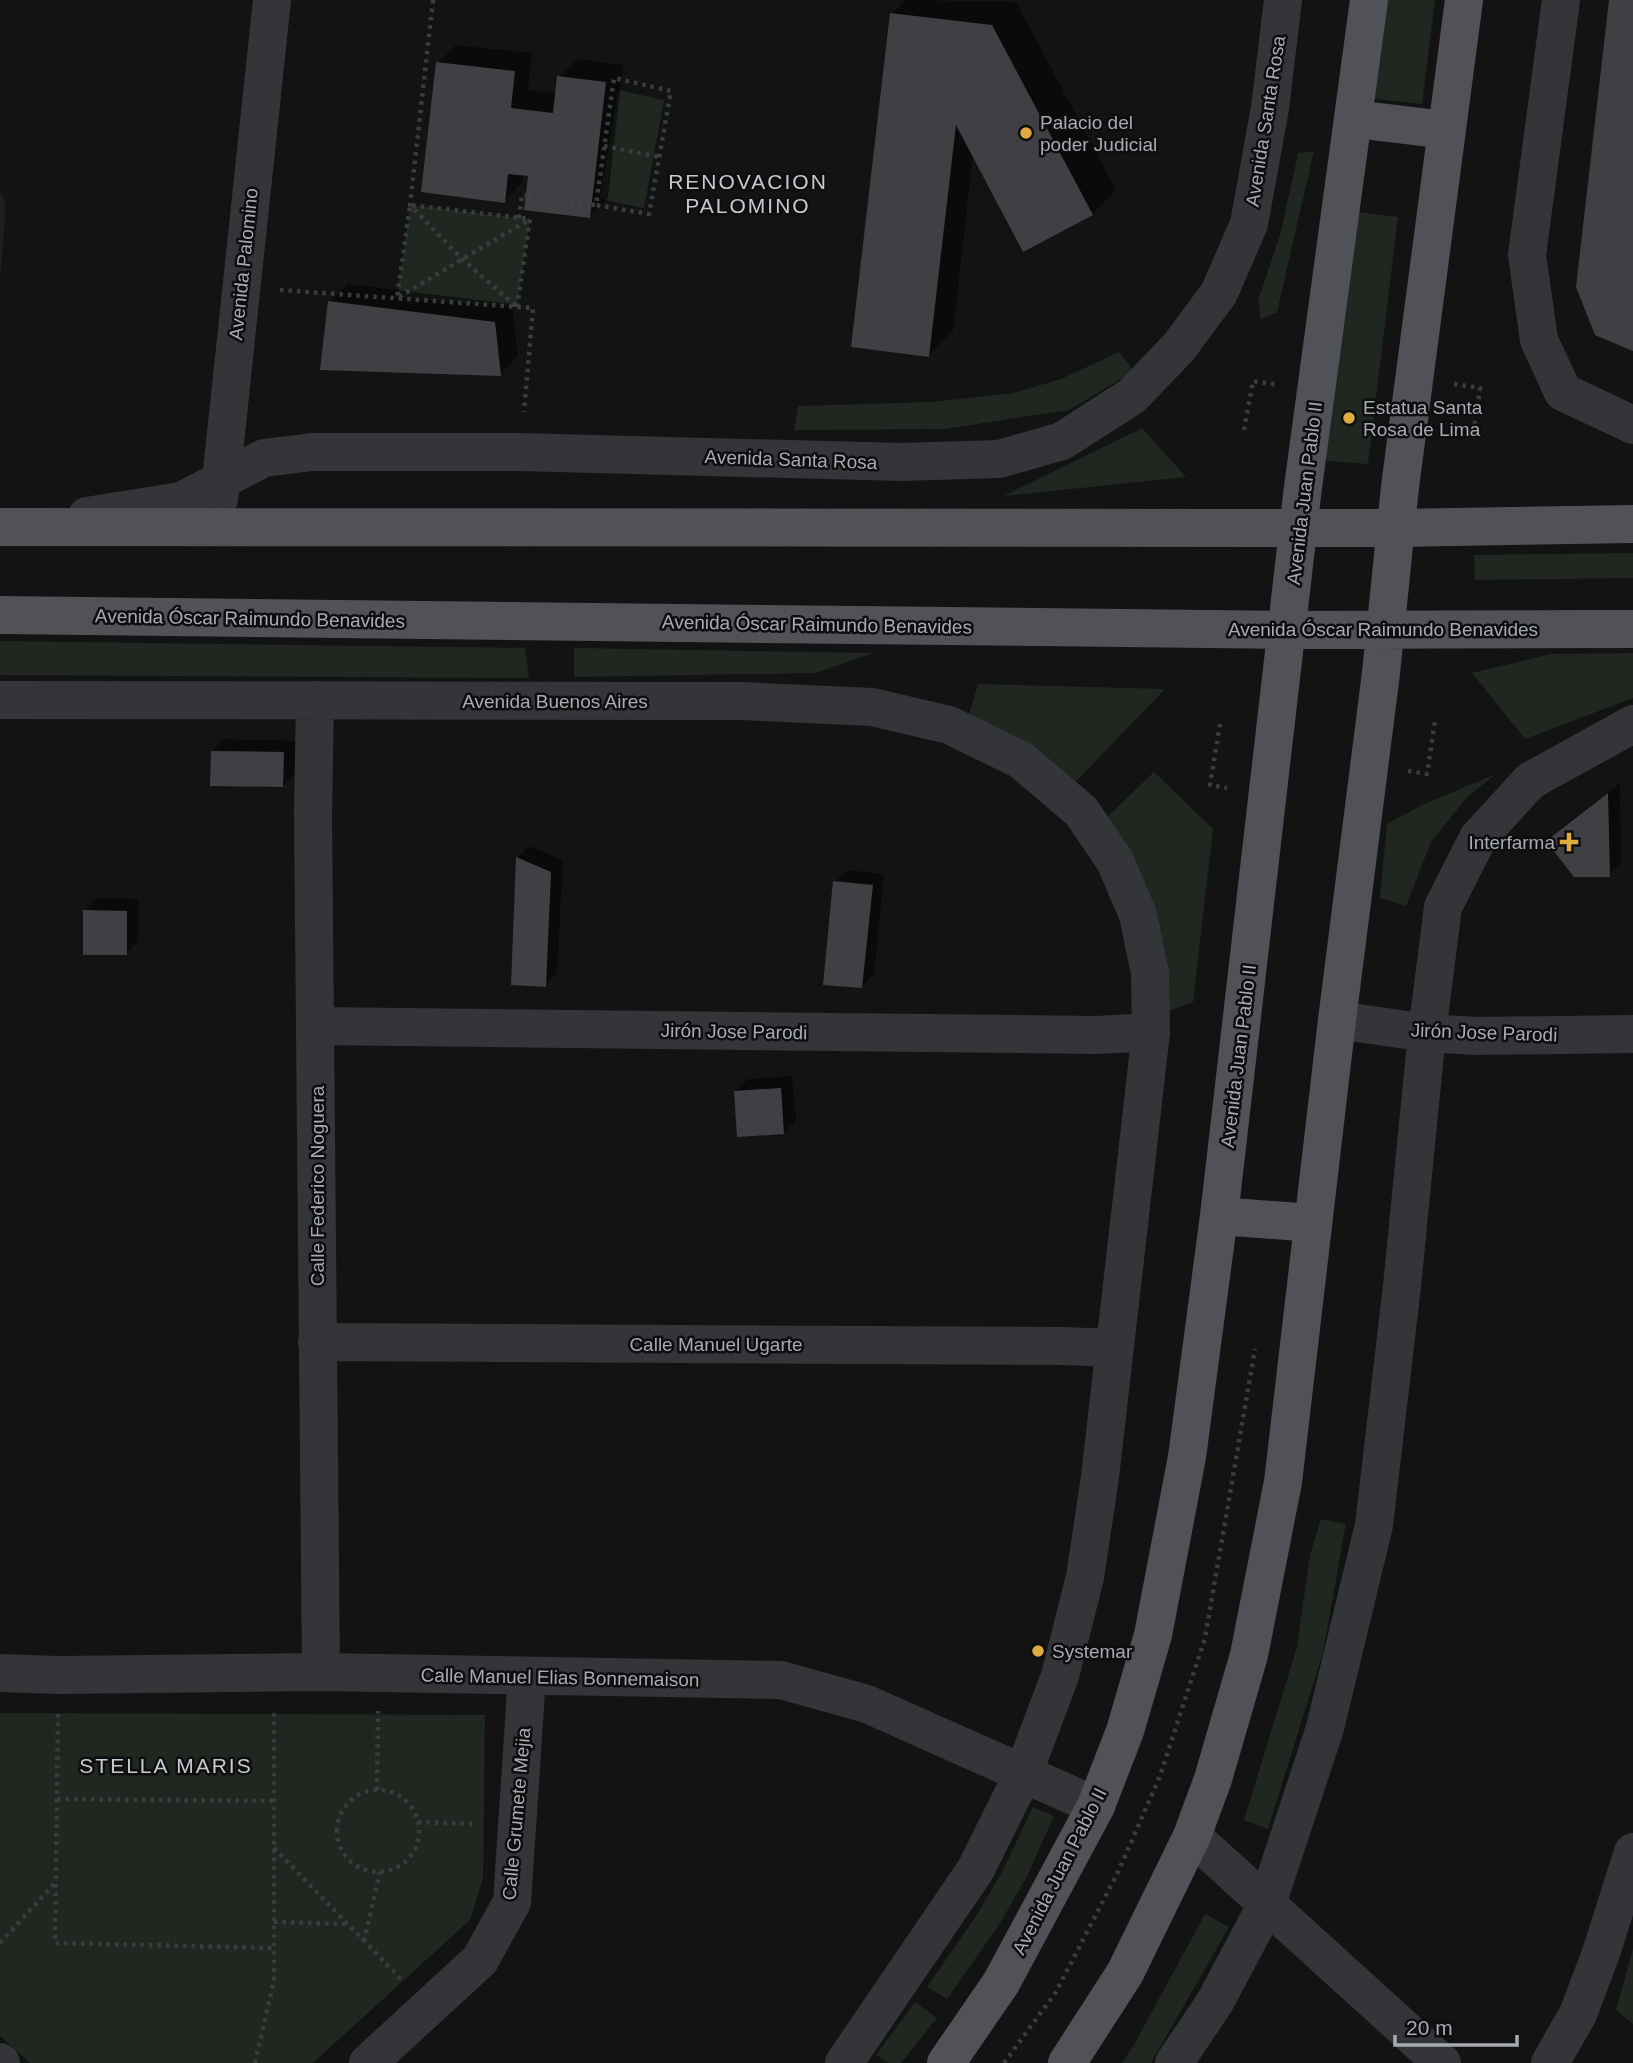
<svg xmlns="http://www.w3.org/2000/svg" width="1633" height="2063" font-family="Helvetica,sans-serif">
  <style>
    .built { fill: #1f1f21 }
    .green { fill: #1f2720 }
    .shadow { fill: #0007 }
    .building { fill: #404044 }
    .lines { fill: none; stroke-linecap: round; stroke-linejoin: round }
    .path { stroke: #3a3c40; stroke-width: 4.5; stroke-dasharray: 3.5 5; stroke-linecap: butt }
    .minor { stroke: #343539; stroke-width: 38 }
    .major { stroke: #515258; stroke-width: 38 }
    .poi-dot { fill: #dfaa40; stroke: #0e0e0f; stroke-width: 2.5 }
    .labels { text-anchor: middle; stroke-width: 5; stroke-linejoin: round; paint-order: stroke }
    .street-label { font-size: 19px; fill: #a6aab3; stroke: #0e0e0f }
    .poi-label { font-size: 19px; fill: #a6aab3; stroke: #0e0e0f; text-anchor: start }
    .neighbourhood-label { font-size: 21px; letter-spacing: 2px; fill: #c6c9d0; stroke: #0e0e0f }
  </style>
  <rect width="100%" height="100%" fill="#131314"/>
  <!-- built -->
  <path class="built" d="M0,190L6,205L0,281Z"/>
  <!-- green -->
  <path class="green" d="M1379,0H1435L1422,104L1367,98Z
    M618,90L664,100L644,208L600,199Z
    M1314,151L1277,312L1261,319L1258,301L1281,232L1298,153Z
    M410,205L530,219L517,307L397,298Z
    M1349,211L1398,217L1368,464L1315,460Z
    M1119,352L1134,371L1069,410L945,429L794,430L798,406L932,402L1013,393L1061,379Z
    M1142,428L1186,477L1004,496Z
    M1633,553V578L1475,580L1474,555Z
    M0,641L525,648L529,678L0,675Z
    M574,648L873,653L816,673L574,677Z
    M1633,653V698L1525,739L1472,673L1551,654Z
    M978,684L1165,689L1063,795L968,718Z
    M1154,772L1213,829L1193,1002L1154,1017L1105,819Z
    M1496,774L1468,796L1431,842L1406,906L1380,898L1387,824L1422,805Z
    M1321,1519L1346,1524L1323,1652L1268,1829L1244,1820L1297,1647L1310,1555Z
    M0,1713L485,1715L483,1878L470,1920L313,2063H30L0,2036Z
    M1033,1807L1054,1816L1027,1876L999,1925L947,1999L927,1987L978,1913L1003,1870Z
    M1205,1914L1229,1927L1151,2063H1122L1135,2043Z
    M1633,1949V2024L1616,2010Z
    M915,2002L937,2018L901,2063H889L876,2055Z"/>
  <!-- shadow -->
  <path class="shadow" d="M905,0L1016,2L1116,190L1092,214L973,154L953,331L929,355L892,14Z
    M456,45L532,53L528,90L557,94L559,77L577,59L623,65L608,198L590,216L530,175L524,174L522,183L504,201L438,63Z
    M348,284L512,304L518,356L500,374L330,302Z
    M224,739L295,741V773L283,785L212,751Z
    M1620,783L1621,863L1609,875L1548,841L1560,829Z
    M529,846L563,860L557,973L545,985L517,858Z
    M847,870L884,874L874,974L862,986L835,882Z
    M97,898L139,899L138,941L126,953L85,911Z
    M792,1076L796,1120L784,1133L735,1092L748,1079Z"/>
  <!-- building -->
  <path class="building" d="M1609,0H1633V351L1595,335L1576,287Z
    M890,13L992,25L1093,215L1023,252L956,125L929,357L851,347Z
    M436,62L515,71L511,108L553,113L557,76L606,82L590,218L524,210L528,176L508,174L505,203L421,192Z
    M328,301L495,322L501,376L320,370Z
    M211,751L284,752L283,787L210,786Z
    M1608,793L1610,877H1574L1546,841Z
    M516,857L551,872L546,987L511,985Z
    M833,881L873,885L862,988L823,985Z
    M83,910L127,911V955H83Z
    M781,1088L784,1134L737,1137L734,1091Z"/>
  <g class="lines">
    <!-- path -->
    <path class="path" d="M433,0L410,205L463,260L517,307
      M604,146L659,157
      M519,218L522,195L596,205L614,78L671,91L649,214L596,205
      M280,290L533,308L524,412
      M517,307L530,219L410,205L397,298L530,219
      M1454,384L1480,388L1473,435
      M1244,430L1253,381L1279,385
      M1220,724L1210,785L1227,788
      M1408,771L1427,774L1435,721
      M58,1714L55,1943L274,1948
      M377,1790L378,1711
      M337 1831a41 41 0 1 1 82 0a41 41 0 1 1-82 0Z
      M57,1799L273,1801
      M418,1822L477,1824
      M274,1848L402,1980
      M274,1922L348,1924
      M364,1941L380,1872
      M0,1943L55,1883
      M255,2063L274,1980V1712
      M1004,2063L1056,1992L1118,1872L1160,1776L1205,1638L1255,1349"/>
    <!-- minor -->
    <path class="minor" d="M1561,0L1527,255L1539,340L1563,392L1633,425
      M219,499L272,0
      M87,516L181,501L264,458L312,452H519L902,462L999,459L1062,441L1132,396L1179,347L1219,293L1249,224L1270,108L1283,0
      M0,700L741,701L872,707L949,725L1021,760L1081,811L1115,861L1138,915L1150,973L1151,1032L1100,1477L1085,1577L1060,1676L1023,1774L976,1869L844,2063
      M315,700L313,815L321,1672
      M1337,1020L1427,1033L1476,1036L1633,1034
      M316,1026L1097,1035L1151,1032
      M317,1342L1063,1346L1114,1348
      M0,1673L58,1675L321,1672L781,1680L867,1704L1096,1806
      M1192,1836L1442,2063
      M0,2062L1,2063
      M368,2063L480,1960L512,1902L527,1676
      M1174,2063L1215,2002L1267,1904L1325,1728L1374,1525L1402,1286L1427,1033L1443,907L1478,838L1530,781L1633,724
      M1550,2063L1578,2014L1601,1953L1633,1852"/>
    <!-- major -->
    <path class="major" d="M1355,119L1446,130
      M0,527L1396,528L1633,524
      M0,615L1287,630L1633,629
      M1219,1216L1313,1223
      M946,2063L1001,1983L1096,1806L1125,1731L1153,1635L1187,1457L1219,1216L1303,487L1369,0
      M1067,2063L1125,1973L1192,1836L1213,1779L1249,1655L1283,1482L1337,1020L1381,673L1400,487L1464,0"/>
  </g>
  <!-- markers -->
  <g class="poi-dot">
    <circle cx="1026" cy="133" r="7"/>
    <circle cx="1349" cy="418" r="7"/>
    <path d="M1565.5 831.5h7v7h7v7h-7v7h-7v-7h-7v-7h7z"/>
    <circle cx="1038" cy="1651" r="7"/>
  </g>
  <g class="labels">
    <!-- street labels -->
    <g class="street-label">
      <text transform="translate(1265 121) rotate(-81)" y="7">Avenida Santa Rosa</text>
      <text transform="translate(243 264) rotate(-84)" y="7">Avenida Palomino</text>
      <text transform="translate(791 459) rotate(2)" y="7">Avenida Santa Rosa</text>
      <text transform="translate(1304 493) rotate(-83)" y="7">Avenida Juan Pablo II</text>
      <text transform="translate(250 618) rotate(1)" y="7">Avenida Óscar Raimundo Benavides</text>
      <text transform="translate(817 624) rotate(1)" y="7">Avenida Óscar Raimundo Benavides</text>
      <text x="1383" y="636">Avenida Óscar Raimundo Benavides</text>
      <text x="555" y="708">Avenida Buenos Aires</text>
      <text transform="translate(734 1031) rotate(1)" y="7">Jirón Jose Parodi</text>
      <text transform="translate(1484 1032) rotate(2)" y="7">Jirón Jose Parodi</text>
      <text transform="translate(1238 1056) rotate(-83)" y="7">Avenida Juan Pablo II</text>
      <text transform="translate(317 1186) rotate(-90)" y="7">Calle Federico Noguera</text>
      <text x="716" y="1351">Calle Manuel Ugarte</text>
      <text transform="translate(560 1677) rotate(1)" y="7">Calle Manuel Elias Bonnemaison</text>
      <text transform="translate(516 1814) rotate(-85)" y="7">Calle Grumete Mejia</text>
      <text transform="translate(1059 1871) rotate(-63)" y="7">Avenida Juan Pablo II</text>
    </g>
    <!-- poi labels -->
    <g class="poi-label">
      <text x="1040" y="129">Palacio del<tspan x="1040" dy="22">poder Judicial</tspan></text>
      <text x="1363" y="414">Estatua Santa<tspan x="1363" dy="22">Rosa de Lima</tspan></text>
      <text x="1555" y="849" text-anchor="end">Interfarma</text>
      <text x="1052" y="1658">Systemar</text>
    </g>
    <!-- neighbourhood labels -->
    <g class="neighbourhood-label">
      <text x="748" y="189">RENOVACION<tspan x="748" dy="24">PALOMINO</tspan></text>
      <text x="166" y="1773">STELLA MARIS</text>
    </g>
  </g>
  <!-- scale -->
  <path d="M1395 2035v10h122v-10" fill="none" stroke="#a6aab3" stroke-width="3.5"/>
  <text x="1406" y="2035" font-size="21" fill="#a6aab3" stroke="#0e0e0f" stroke-width="5" paint-order="stroke">20 m</text>
</svg>
